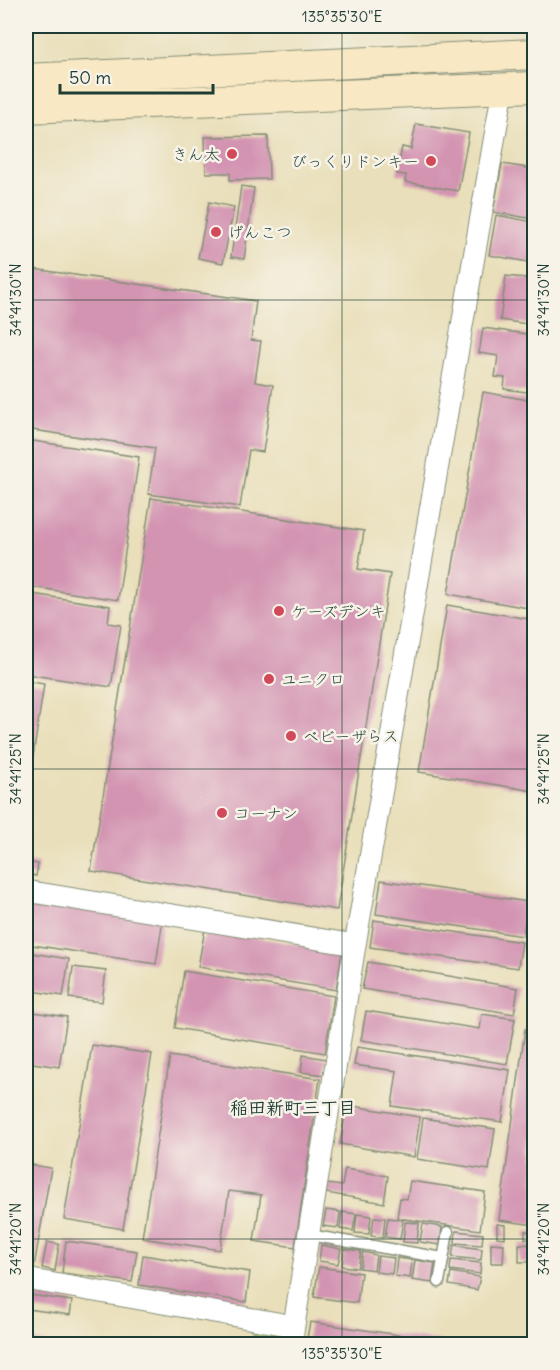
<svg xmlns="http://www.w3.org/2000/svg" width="560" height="1370" font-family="Delius,'Klee One',sans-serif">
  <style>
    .green { fill: #a9cb73; stroke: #648454; stroke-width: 1.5 }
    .building { fill: #d394b2 }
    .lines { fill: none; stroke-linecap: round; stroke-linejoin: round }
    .lane-casing { stroke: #848e77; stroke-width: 13 }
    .street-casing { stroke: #848e77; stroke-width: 23 }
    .secondary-casing { stroke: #848e77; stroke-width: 32 }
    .lane { stroke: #fff; stroke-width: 10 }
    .street { stroke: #fff; stroke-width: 21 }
    .secondary { stroke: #f8e8c3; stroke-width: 30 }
    .ticks { fill: none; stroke: #1f3d34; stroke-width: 1.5; stroke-opacity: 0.45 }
    .poi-dot { fill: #d1495b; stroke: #f7f3e8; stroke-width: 2 }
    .labels { text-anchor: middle; stroke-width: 5; stroke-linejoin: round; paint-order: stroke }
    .poi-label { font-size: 16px; fill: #1f3d34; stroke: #f7f3e8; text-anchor: start }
    .neighbourhood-label { font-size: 18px; font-weight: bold; fill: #1f3d34; stroke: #f7f3e8 }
    .neatline { fill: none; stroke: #1f3d34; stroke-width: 2 }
    .ticks-label { font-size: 15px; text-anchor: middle; fill: #1f3d34 }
  </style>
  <rect width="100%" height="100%" fill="#f7f3e8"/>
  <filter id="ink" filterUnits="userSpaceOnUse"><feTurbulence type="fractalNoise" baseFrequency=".0167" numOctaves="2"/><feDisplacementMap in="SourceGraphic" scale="12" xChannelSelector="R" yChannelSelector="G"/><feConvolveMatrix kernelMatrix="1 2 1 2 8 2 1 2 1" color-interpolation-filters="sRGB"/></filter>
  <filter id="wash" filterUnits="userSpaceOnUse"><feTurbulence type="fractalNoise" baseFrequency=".008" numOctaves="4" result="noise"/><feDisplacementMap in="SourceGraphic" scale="24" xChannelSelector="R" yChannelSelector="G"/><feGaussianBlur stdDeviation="1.35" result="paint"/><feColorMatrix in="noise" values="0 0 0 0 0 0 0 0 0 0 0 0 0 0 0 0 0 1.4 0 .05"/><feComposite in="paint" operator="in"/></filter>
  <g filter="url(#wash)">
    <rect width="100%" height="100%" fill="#e9dfba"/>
    <!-- green -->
    <path class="green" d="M256,1326L284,1332L281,1344H252Z"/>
    <g id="blocks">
      <!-- building -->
      <path class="building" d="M411,26H446V27L412,29Z
        M416,124L469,133L458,191L405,182L406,175L397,174L402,147L411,149Z
        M268,136L269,179L230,180V173H206L205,137Z
        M502,164L534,169V219L493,212Z
        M241,186L254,188L244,259L231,257Z
        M209,202L234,207L223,263L198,258Z
        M496,215L534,222V263L489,255Z
        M26,268L256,301L251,340L261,341L255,382L273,385L263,452L249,450L240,507L148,494L155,448L26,429Z
        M506,276L534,279V325L500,320Z
        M483,328L534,335V393L504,389L505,378L495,377L498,356L479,353Z
        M483,392L534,401V609L448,594Z
        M26,440L139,457L118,600L26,586Z
        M151,498L364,531L358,569L390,574L337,910L91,871Z
        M26,593L110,606L108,623L121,625L111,687L26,674Z
        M447,605L534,620V791L419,772Z
        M26,681L44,684L27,796H26Z
        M26,862L38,864L36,876L26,874Z
        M381,880L528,902L523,936L376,914Z
        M26,899L163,919L156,964L26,944Z
        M374,920L522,942L518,968L370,947Z
        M205,929L342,952L336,990L198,967Z
        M26,952L69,959L63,996L26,990Z
        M368,962L518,988L514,1014L362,989Z
        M73,967L106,971L102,1002L69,998Z
        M184,971L334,996L325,1053L175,1028Z
        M26,1011L67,1017L59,1067L26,1062Z
        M366,1011L480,1029L482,1014L515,1019L507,1064L361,1040Z
        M525,1029L534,1030V1225L499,1220Z
        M92,1045L152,1054L123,1229L64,1219Z
        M357,1047L510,1070L502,1122L392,1106L397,1071L354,1065Z
        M303,1055L327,1059L325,1075L301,1072Z
        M170,1056L320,1079L295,1247L254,1241L261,1195L229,1191L220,1250L142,1238Z
        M347,1105L420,1117L414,1157L340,1144Z
        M423,1118L495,1129L489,1170L417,1159Z
        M26,1164L51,1168L34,1267L26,1265Z
        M345,1169L388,1176L384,1203L326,1193L327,1184L342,1186Z
        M410,1181L485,1192L480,1230L397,1218L400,1198L407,1199Z
        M326,1210L340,1212L338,1228L323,1226Z
        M342,1212L356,1214L353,1231L340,1229Z
        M357,1214L371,1216L369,1234L355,1233Z
        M374,1217L385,1218L383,1238L371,1236Z
        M388,1218L403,1220L400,1239L385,1237Z
        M405,1222L419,1223L417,1243L403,1242Z
        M423,1224L442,1227L440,1245L420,1242Z
        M497,1224L505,1225V1238L497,1237Z
        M456,1231L483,1234L482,1245L455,1243Z
        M525,1231L534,1232V1239H525Z
        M66,1241L137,1251L132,1282L62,1273Z
        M47,1242L59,1244L55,1271L42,1268Z
        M491,1243L504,1244L503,1263H491Z
        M519,1244L534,1245V1262H519Z
        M321,1245L341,1249L338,1264L319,1261Z
        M454,1245L482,1249L481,1260L452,1257Z
        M344,1249L361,1251L358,1268L342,1266Z
        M363,1252L376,1255L374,1270L360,1268Z
        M143,1255L250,1272L246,1302L139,1285Z
        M378,1256L394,1258L392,1274L376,1272Z
        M397,1258L412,1260L410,1278L395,1276Z
        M415,1260L435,1263L432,1283L412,1280Z
        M451,1260L481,1263L480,1274L450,1270Z
        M319,1267L361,1273L357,1303L314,1297Z
        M451,1272L480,1277L477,1290L449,1285Z
        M30,1295L72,1301L70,1315L28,1309Z
        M310,1322L441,1341L440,1344H306Z
        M26,1339L44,1342V1344H26Z"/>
    </g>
  </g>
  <g filter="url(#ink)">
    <use href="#blocks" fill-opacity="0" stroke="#848e77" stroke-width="1.5"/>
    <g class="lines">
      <defs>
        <path id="lane" d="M309,1235L443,1258
          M439,1282L448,1232"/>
        <path id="street" d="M26,891L355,945
          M26,1279L294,1326
          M291,1344L355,945L503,89"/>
        <path id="secondary" d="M26,79L534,54
          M26,108L534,87"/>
      </defs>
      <!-- lane casing -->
      <use href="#lane" class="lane-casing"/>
      <!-- street casing -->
      <use href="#street" class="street-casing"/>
      <!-- secondary casing -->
      <use href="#secondary" class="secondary-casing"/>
      <!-- lane -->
      <use href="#lane" class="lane"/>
      <!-- street -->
      <use href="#street" class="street"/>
      <!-- secondary -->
      <use href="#secondary" class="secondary"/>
    </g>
  </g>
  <!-- ticks -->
  <path class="ticks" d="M342,26V1344M26,300H534M26,769H534M26,1239H534"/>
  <!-- markers -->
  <g class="poi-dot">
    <circle cx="232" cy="154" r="6"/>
    <circle cx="431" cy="161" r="6"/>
    <circle cx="216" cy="232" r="6"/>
    <circle cx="279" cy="611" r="6"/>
    <circle cx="269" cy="679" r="6"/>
    <circle cx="291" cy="736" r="6"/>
    <circle cx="222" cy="813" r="6"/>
  </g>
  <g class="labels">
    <!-- poi labels -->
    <g class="poi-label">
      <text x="220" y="160" text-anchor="end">きん太</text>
      <text x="419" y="167" text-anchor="end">びっくりドンキー</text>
      <text x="228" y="238">げんこつ</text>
      <text x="291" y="617">ケーズデンキ</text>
      <text x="281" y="685">ユニクロ</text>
      <text x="303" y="742">ベビーザらス</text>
      <text x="234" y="819">コーナン</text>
    </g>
    <!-- neighbourhood labels -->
    <g class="neighbourhood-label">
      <text x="293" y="1114">稲田新町三丁目</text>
    </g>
  </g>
  <!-- margin -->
  <rect width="560" height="1370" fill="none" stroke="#f7f3e8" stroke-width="66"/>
  <!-- scale -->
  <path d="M60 84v9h153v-9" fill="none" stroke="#1f3d34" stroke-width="3"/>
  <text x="69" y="84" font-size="18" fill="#1f3d34" stroke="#f7f3e8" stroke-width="4.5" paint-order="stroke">50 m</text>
  <rect x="33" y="33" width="494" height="1304" class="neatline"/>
  <g class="ticks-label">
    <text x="342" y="22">135°35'30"E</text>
    <text transform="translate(16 300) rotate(-90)" y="5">34°41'30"N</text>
    <text transform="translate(544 300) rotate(-90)" y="5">34°41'30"N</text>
    <text transform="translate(16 769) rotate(-90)" y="5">34°41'25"N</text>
    <text transform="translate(544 769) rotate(-90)" y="5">34°41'25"N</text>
    <text transform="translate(16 1239) rotate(-90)" y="5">34°41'20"N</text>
    <text transform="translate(544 1239) rotate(-90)" y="5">34°41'20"N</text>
    <text x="342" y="1359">135°35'30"E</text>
  </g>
</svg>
